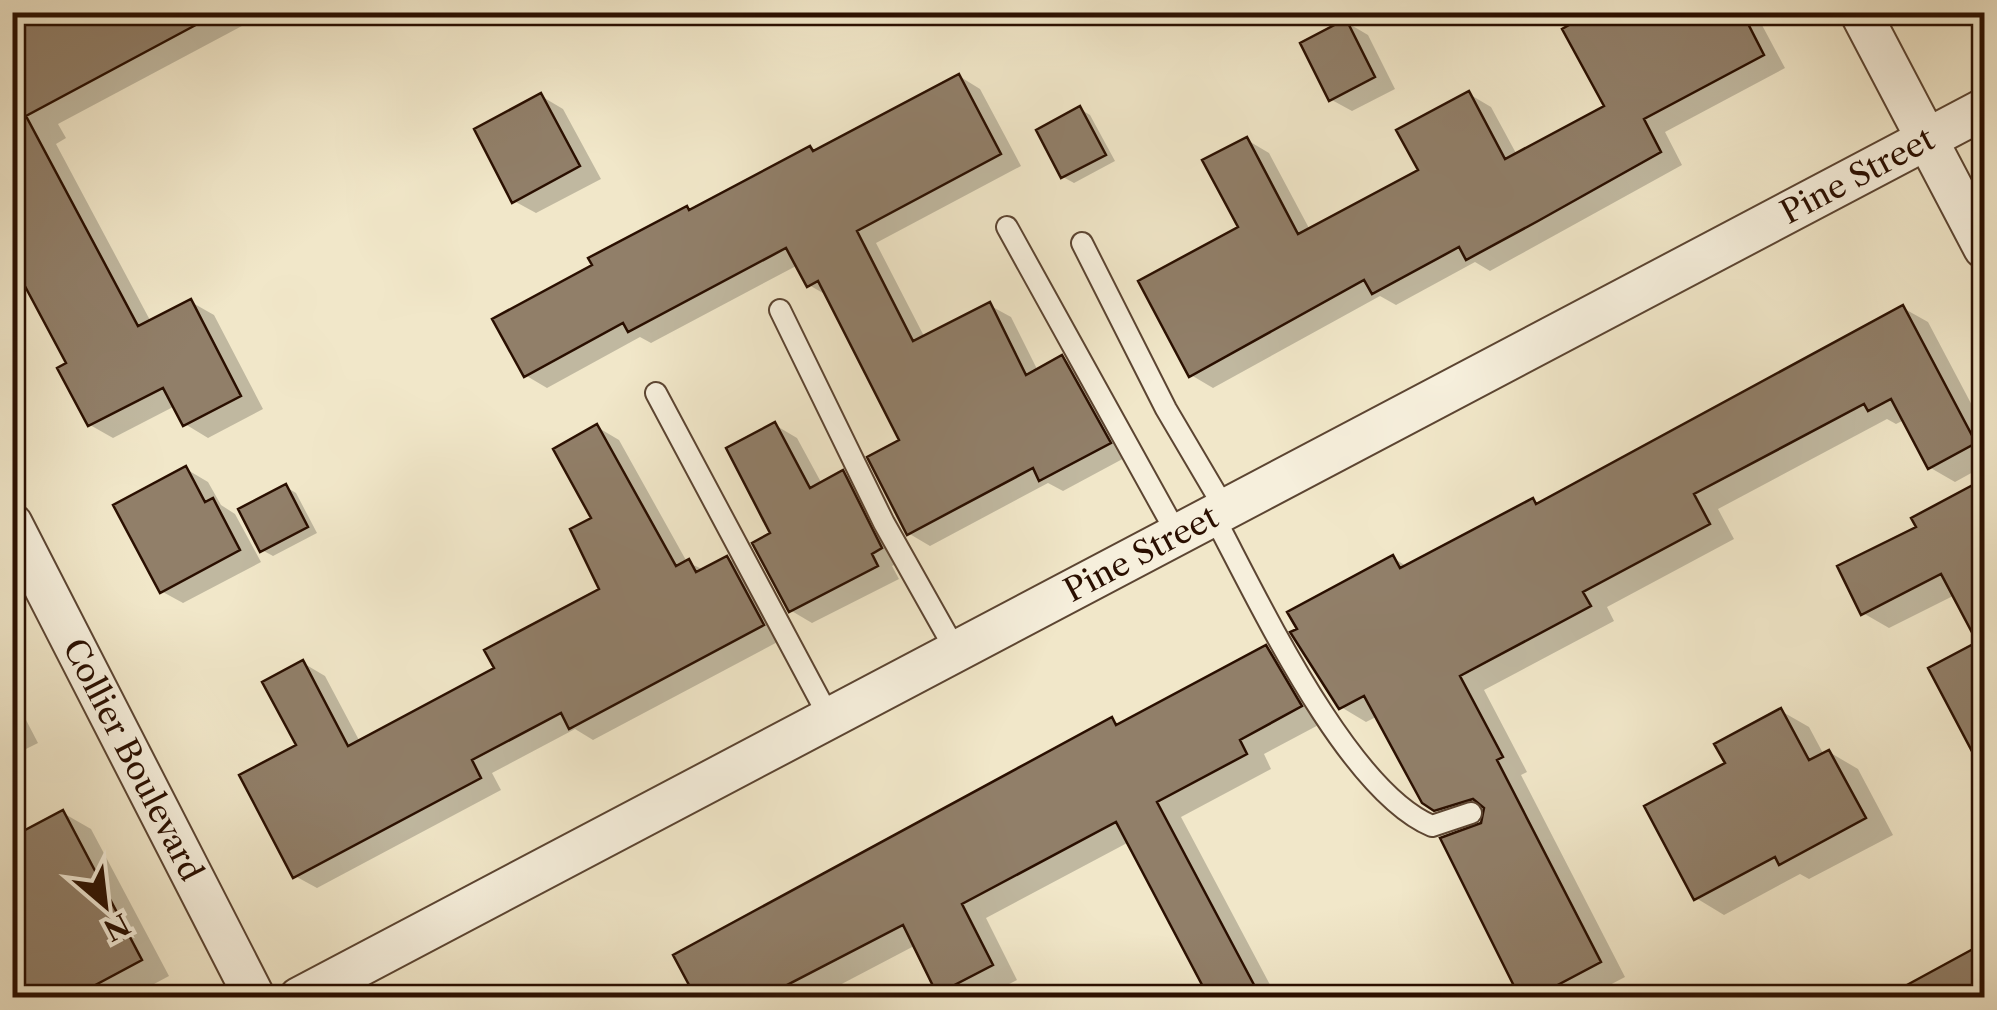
<svg xmlns="http://www.w3.org/2000/svg" width="1997" height="1010" font-family="'Libre Caslon Text',serif">
  <style>
    .shadow { fill: #0003 }
    .building { fill: #917f69; stroke: #2a0f00; stroke-width: 2.5 }
    .lines { fill: none; stroke-linecap: round; stroke-linejoin: round }
    .service-casing { stroke: #5c4532; stroke-width: 24 }
    .minor-casing { stroke: #5c4532; stroke-width: 44 }
    .service { stroke: #f6efdc; stroke-width: 20 }
    .minor { stroke: #f6efdc; stroke-width: 40 }
    .labels { text-anchor: middle; stroke-width: 10; stroke-linejoin: round; paint-order: stroke }
    .street-label { font-size: 32px; fill: #2a0f00; stroke: #f6efdc }
  </style>
  <rect width="100%" height="100%" fill="#f1e7c9"/>
  <filter id="stains"><feTurbulence type="fractalNoise" baseFrequency=".002" numOctaves="4"/><feColorMatrix values="0 0 0 0 .2 0 0 0 0 .09 0 0 0 0 .02 0 0 0 .5 -.17"/></filter>
  <radialGradient id="worn" r=".72"><stop offset=".6" stop-color="#630" stop-opacity="0"/><stop offset="1" stop-color="#630" stop-opacity=".3"/></radialGradient>
  <!-- shadow -->
  <path class="shadow" d="M72,12H268L58,124L66,138L56,144L151,322L191,302L214,315L263,409L208,438L185,424L175,406L113,438L90,425L70,364L12,59Z
    M331,12H356L343,20Z
    M1597,12H1755L1785,68L1665,132L1682,165L1490,271L1475,262L1396,305L1380,296L1213,388L1191,375L1241,228L1247,140L1269,153L1310,230L1421,171L1469,94L1491,107L1517,155L1608,107Z
    M1346,22L1368,35L1395,89L1352,111L1330,99Z
    M959,76L980,89L1021,166L876,243L925,338L989,305L1011,317L1038,371L1062,358L1084,371L1130,455L1063,491L1048,483L930,546L908,533L902,441L828,296L809,285L798,265L651,343L640,337L547,388L525,375L692,212Z
    M541,96L563,109L601,179L536,213L514,201Z
    M1080,109L1090,115L1115,161L1074,183L1063,177Z
    M1903,308L1928,322L1984,428V466L1955,482L1929,467L1904,420L1896,424L1887,419L1718,509L1734,539L1607,607L1614,621L1484,690L1527,772L1521,775L1625,977L1585,998H1523L1484,817L1461,824L1424,802L1378,716L1366,722L1341,707L1393,558L1408,567L1533,500L1540,504Z
    M775,425L797,438L822,484L843,473L865,486L903,561L892,566L899,579L812,623L790,610L773,534Z
    M597,427L619,440L687,562L704,570L727,558L749,571L785,638L593,740L575,729L492,773L501,790L317,888L295,876L303,663L325,676L360,742L497,669L602,590L594,519Z
    M186,469L208,482L221,505L235,514L261,562L183,603L161,591Z
    M1976,486L1984,491V768L1932,669L1981,643L1955,595L1889,628L1863,613L1919,528Z
    M286,487L296,493L317,533L273,556L262,550Z
    M1266,648L1292,663L1326,721L1264,754L1271,769L1181,817L1277,998H1212L1129,842L986,918L1017,980L982,998H948L939,992L916,945L815,998H698L1112,720L1121,725Z
    M12,693L38,743L12,756Z
    M1781,711L1809,727L1824,755L1829,752L1858,769L1893,835L1809,879L1800,874L1724,915L1696,898L1728,764Z
    M63,813L91,829L169,976L128,998H12V840Z
    M1984,935V998H1888L1984,947L1979,938Z"/>
  <!-- building -->
  <path class="building" d="M12,12H220L26,116L138,326L191,299L241,396L183,426L163,388L88,426L57,368L66,363L12,262Z
    M1592,12H1742L1764,55L1644,119L1661,152L1538,221L1466,260L1459,247L1372,294L1364,280L1189,377L1138,281L1238,227L1202,160L1247,137L1298,234L1418,170L1396,130L1469,91L1505,159L1604,106L1562,29Z
    M1346,19L1375,77L1329,101L1300,43Z
    M959,74L1001,154L857,231L913,341L990,302L1026,375L1062,355L1111,443L1039,481L1033,468L907,535L867,457L899,440L818,281L807,287L786,248L628,332L623,323L524,377L492,319L592,265L588,258L687,206L689,210L810,146L813,151Z
    M541,93L580,166L512,203L474,129Z
    M1080,106L1106,155L1061,178L1036,130Z
    M1903,305L1976,443L1928,469L1891,399L1868,411L1864,404L1694,494L1710,524L1583,592L1591,606L1460,676L1503,757L1497,760L1601,962L1533,998H1520L1440,838L1481,823L1484,808L1473,799L1434,811L1422,803L1364,696L1339,709L1290,632L1297,629L1287,612L1393,555L1400,568L1533,498L1536,504Z
    M775,422L810,488L843,470L882,548L872,554L878,566L789,612L752,543L770,533L726,448Z
    M597,424L676,566L689,559L696,572L727,556L764,625L569,729L561,713L472,760L481,778L293,878L239,775L296,745L262,682L303,660L348,746L494,668L484,650L599,589L570,529L591,518L553,449Z
    M186,466L205,502L213,498L240,550L160,593L113,505Z
    M1984,479V774L1928,668L1977,642L1941,574L1861,615L1837,566L1916,527L1911,518Z
    M286,484L308,527L260,552L238,509Z
    M1266,645L1302,706L1240,740L1247,754L1157,802L1261,998H1209L1116,822L962,904L993,965L937,994L903,925L762,998H696L673,955L1112,717L1116,725Z
    M1781,708L1809,760L1829,750L1866,818L1779,865L1775,857L1694,900L1644,806L1725,763L1714,744Z
    M63,810L142,960L71,998H24L12,976V837Z
    M1984,943V998H1883Z"/>
  <g class="lines">
    <defs>
      <path id="service" d="M1007,227L1177,534
        M1082,243L1166,409L1225,509
        M780,310L884,523L956,651
        M656,393L829,717
        M1213,515C1257,597 1346,790 1432,826L1471,813"/>
      <g id="minor">
        <path d="M1860,12L1984,248"/>
        <path id="s1" d="M12,524L255,998"/>
        <path id="s2" d="M299,998L1984,109"/>
      </g>
    </defs>
    <!-- service casing -->
    <use href="#service" class="service-casing"/>
    <!-- minor casing -->
    <use href="#minor" class="minor-casing"/>
    <!-- service -->
    <use href="#service" class="service"/>
    <!-- minor -->
    <use href="#minor" class="minor"/>
  </g>
  <g class="labels">
    <!-- street labels -->
    <g class="street-label">
      <text dy="11" stroke="none"><textPath href="#s2" startOffset="1762">Pine Street</textPath></text>
      <text dy="11" stroke="none"><textPath href="#s2" startOffset="952">Pine Street</textPath></text>
      <text dy="11" stroke="none"><textPath href="#s1" startOffset="265">Collier Boulevard</textPath></text>
    </g>
  </g>
  <!-- margin -->
  <rect width="1997" height="1010" fill="none" stroke="#f1e7c9" stroke-width="50"/>
  <rect x="15" y="15" width="1967" height="980" fill="none" stroke="#2a0f00" stroke-width="5"/>
  <rect x="25" y="25" width="1947" height="960" fill="none" stroke="#2a0f00" stroke-width="2.5"/>
  <!-- north arrow -->
  <g transform="translate(105 905) rotate(152)" stroke="#f6efdc" stroke-width="8" paint-order="stroke">
  <path d="M0-8L18 38L0 25L-18 38Z" fill="#2a0f00"/>
  <text y="-15" font-size="28" font-weight="bold" text-anchor="middle" fill="#2a0f00">N</text>
  </g>
  <rect width="100%" height="100%" filter="url(#stains)"/>
  <rect width="100%" height="100%" fill="url(#worn)"/>
</svg>
